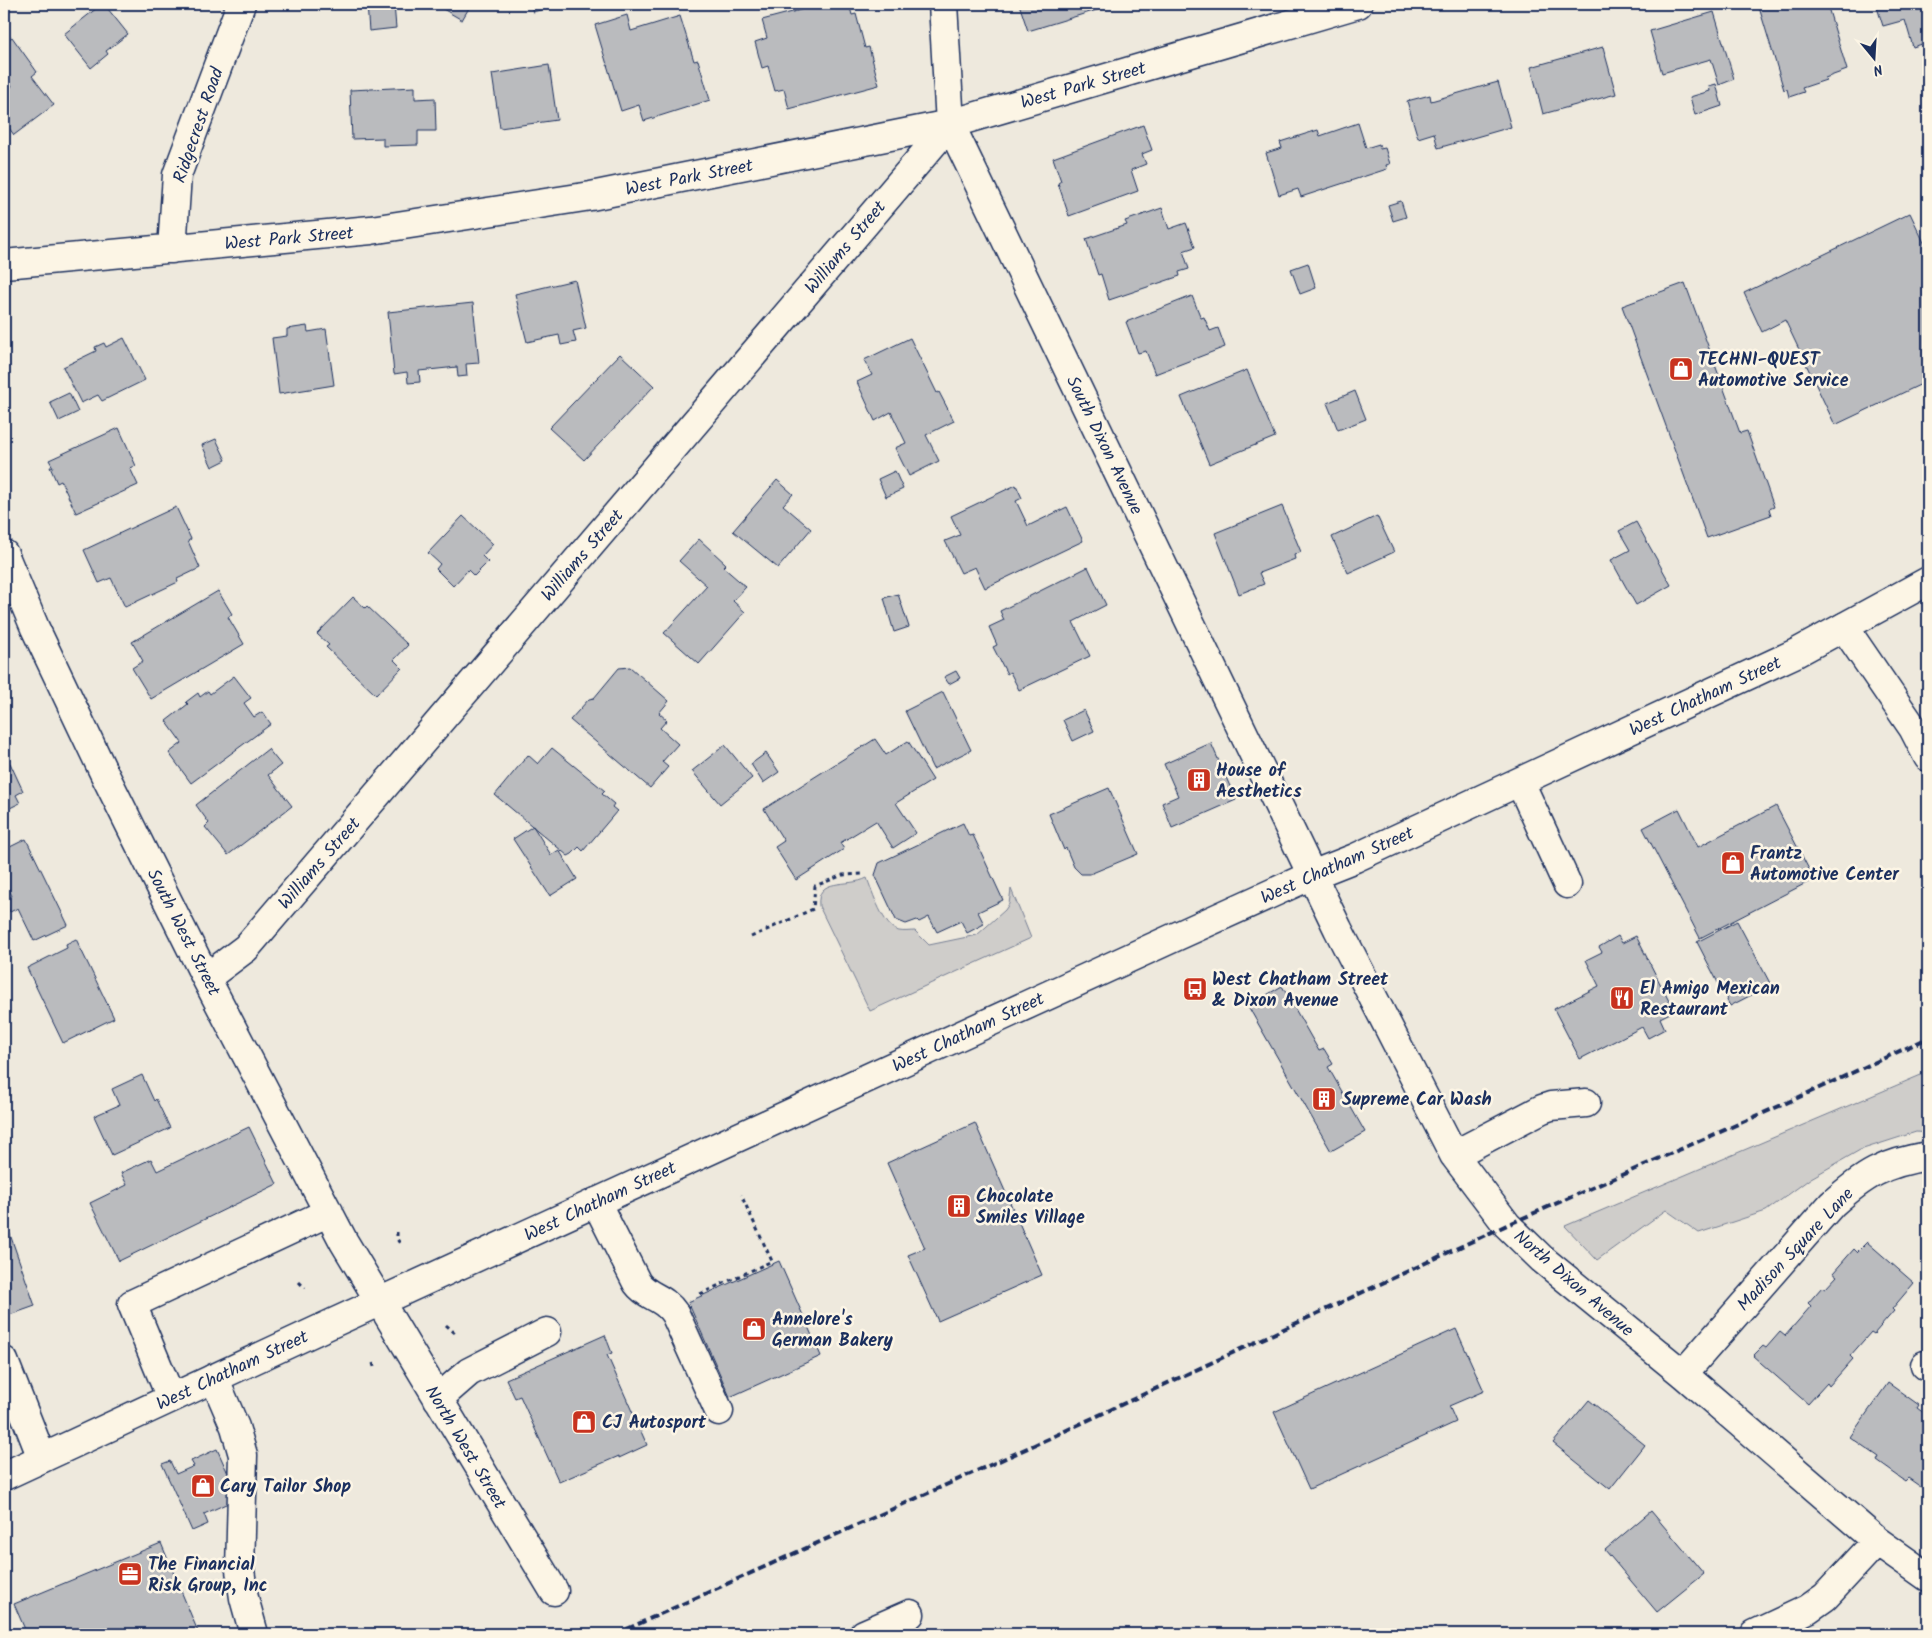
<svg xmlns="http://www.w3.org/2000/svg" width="1932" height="1638" font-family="Kalam,sans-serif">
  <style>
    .green { fill: #cfcdca; stroke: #757e94 }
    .building { fill: #babbbe; stroke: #1b2f5e }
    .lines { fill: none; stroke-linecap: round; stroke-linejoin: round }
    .minor-casing { stroke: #1b2f5e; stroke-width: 31 }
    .major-casing { stroke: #1b2f5e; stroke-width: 31 }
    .path { stroke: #1b2f5e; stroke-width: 3; stroke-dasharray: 4 4; stroke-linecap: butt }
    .minor { stroke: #fcf5e5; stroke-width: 28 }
    .major { stroke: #fcf5e5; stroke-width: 28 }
    .rail { stroke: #1b2f5e; stroke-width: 4; stroke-dasharray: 8 4; stroke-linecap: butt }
    .labels { text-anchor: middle; stroke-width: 5; stroke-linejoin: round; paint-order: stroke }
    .street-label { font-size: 18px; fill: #1b2f5e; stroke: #fcf5e5 }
    .poi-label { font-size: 18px; font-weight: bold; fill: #1b2f5e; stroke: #fcf5e5; text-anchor: start }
  </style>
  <rect width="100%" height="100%" fill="#eee9dd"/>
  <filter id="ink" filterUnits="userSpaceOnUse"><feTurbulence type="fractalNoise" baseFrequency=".02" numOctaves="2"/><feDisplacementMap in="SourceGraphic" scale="10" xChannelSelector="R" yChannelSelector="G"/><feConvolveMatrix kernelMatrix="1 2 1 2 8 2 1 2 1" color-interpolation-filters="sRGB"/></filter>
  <g filter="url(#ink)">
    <!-- green -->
    <path class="green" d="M867,878C872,891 884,929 899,931C904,932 910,931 915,931L929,945L977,935L1005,910L1009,904L1011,889L1031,938L870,1011L819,906C816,876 848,888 867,878Z
      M1928,1072V1133L1916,1132L1860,1150L1811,1178L1766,1211L1699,1233L1666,1210L1597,1260L1565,1226Z"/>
    <!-- building -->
    <path class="building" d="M102,4H104L128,34L106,51L108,54L91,68L64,34Z
      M367,4H394L396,28L369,31Z
      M446,4H462L469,8L462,20L443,9Z
      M530,4H550L551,7L533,12Z
      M823,4H849L852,15L856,14L865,48L869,47L879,85L789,109L784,89L775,91L768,66L762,68L755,42L767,38L762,20Z
      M1019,4H1113V5L1028,31Z
      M1758,4H1827L1847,70L1825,78L1826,80L1802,88L1804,92L1789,97L1787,89L1784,90Z
      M1876,4H1928V42L1913,47L1905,20L1883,26Z
      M1714,12L1734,79L1719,85L1711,59L1662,73L1650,31Z
      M627,15L631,31L680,16L694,61L698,60L710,100L644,121L639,105L621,111L595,25Z
      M12,37L37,72L32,76L54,105L14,135L4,121V93L12,86L4,74V43Z
      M1603,47L1616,94L1543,114L1531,67Z
      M549,65L557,120L500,128L492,74Z
      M1498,82L1511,127L1438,148L1434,133L1418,138L1407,101L1430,95L1431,101Z
      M1716,84L1722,106L1695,115L1690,97L1710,91L1709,86Z
      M415,87V99L435,98L436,131H418V145L383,146V138L352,139L350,90Z
      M1358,123L1366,148L1379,144L1380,149L1385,148L1390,164L1386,165L1387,169L1301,197L1298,189L1279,195L1266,153L1282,148L1280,142L1318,130L1320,136Z
      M1143,125L1152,150L1142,154L1146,164L1131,170L1138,191L1069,216L1058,183L1061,181L1053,158Z
      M1401,201L1406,217L1393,221L1388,205Z
      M1162,208L1169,229L1186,223L1195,247L1183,251L1189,269L1179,272L1180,276L1109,300L1101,274L1098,275L1086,239L1127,225L1125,221Z
      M1910,213L1928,251V381L1835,425L1785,320L1762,332L1744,293Z
      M1308,263L1316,288L1300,294L1291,269Z
      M575,280L586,328L573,331L576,342L561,345L559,335L527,342L515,294Z
      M1685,283L1740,433L1747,431L1774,507L1769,509L1771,515L1707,538L1622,306Z
      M1192,296L1201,318L1204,317L1210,331L1218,328L1225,347L1155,374L1146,351L1138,353L1126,322Z
      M473,303L479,363L466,364L467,376L458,377L457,367L419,371L420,382L408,383L407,372L394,374L388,312Z
      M307,326L308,332L326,329L334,385L279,394L272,338L287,336V329Z
      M124,338L145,380L102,401L98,395L81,403L63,367L96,351L95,347L104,343L106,347Z
      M910,338L937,393L939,392L954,421L926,435L939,461L909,476L895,448L906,443L891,412L875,421L857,382L872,375L864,360Z
      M620,354L654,386L584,460L549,428Z
      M1247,370L1275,437L1209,464L1181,397Z
      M1355,391L1366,419L1338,430L1327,403Z
      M69,393L78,412L59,421L50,402Z
      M119,428L136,466L130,468L138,485L76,513L61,481L57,483L50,467H53L49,460Z
      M216,439L226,460L212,467L202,445Z
      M895,471L903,489L886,497L878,479Z
      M777,480L793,494L783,505L811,529L778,568L733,531Z
      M1016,485L1022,498L1016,501L1028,526L1067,507L1083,541L985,588L975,567L961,573L945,541L960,535L951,516Z
      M1282,506L1301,552L1294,555L1295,559L1259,573L1264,584L1239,594L1215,533Z
      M176,507L191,539L188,541L200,568L177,579L178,582L125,607L111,578L99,583L84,550Z
      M463,516L493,544L482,556L488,562L474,576L468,570L453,586L436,569L440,564L428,553Z
      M1377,516L1394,552L1348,573L1332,537Z
      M1636,522L1671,585L1636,605L1611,560L1630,550L1619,531Z
      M699,539L726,564L723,567L746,587L733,601L745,612L699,664L664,633L707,586L679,561Z
      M1088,567L1106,605L1073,622L1090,656L1019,690L1010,672L1007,674L993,647L997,645L989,627L1004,620L1000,611Z
      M218,591L232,614L228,617L244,644L151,699L132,668L143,661L132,642Z
      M898,594L909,627L894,632L884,598Z
      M353,597L365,608L367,606L408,645L394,660L402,668L376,695L326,647L329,645L317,634Z
      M630,667L669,701L659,713L667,720L660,728L678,744L662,762L668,767L650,788L570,720L589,699L594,698L619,668Z
      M956,671L960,678L949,684L944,677Z
      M234,676L251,698L244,703L254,717L262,712L271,724L191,783L169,753L182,743L166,721L188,704L186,702L198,693L200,697L208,691L210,694Z
      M943,692L971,750L933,769L905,711Z
      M1084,710L1094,731L1073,741L1063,720Z
      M875,739L886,755L908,741L933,780L896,803L916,833L893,848L876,821L840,843L844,849L796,880L775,847L784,841L764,809Z
      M1211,743L1236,800L1172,828L1162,803L1178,796L1164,764Z
      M725,745L752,778L720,804L692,771Z
      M552,748L605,791L602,794L614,804L612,807L617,811L583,851L579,847L572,854L568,856L495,795L528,755L538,764Z
      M268,749L281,765L268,775L292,806L228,855L205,827L209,823L196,805Z
      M766,753L779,772L763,783L751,764Z
      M10,763L23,791L16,795L20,803L4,811V766Z
      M1109,788L1138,854L1090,874H1081L1074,867L1066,848L1064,850L1049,814Z
      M1776,806L1814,879L1700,938L1643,828L1679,809L1698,847Z
      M963,823L969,836L973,835L1003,900L978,912L984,924L967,933L961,921L937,932L929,917L919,922L917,920L906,924L896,920L875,875L879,863Z
      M533,826L551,855L559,850L577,879L550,896L513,839Z
      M26,839L68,925L34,941L18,908L10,912L4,900L12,896L4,879V850Z
      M1737,921L1771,985L1730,1006L1697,942Z
      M1618,936L1622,943L1636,936L1674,1011L1660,1018L1665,1029L1648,1038L1642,1027L1580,1059L1554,1009L1599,986L1586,960L1602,952L1599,947Z
      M76,939L114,1018L63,1043L27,968L67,948L66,944Z
      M1282,986L1319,1051L1324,1049L1333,1064L1328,1067L1365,1132L1331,1151L1248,1006Z
      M142,1075L154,1101L156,1099L170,1128L112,1155L94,1116L119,1105L112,1089Z
      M975,1123L1042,1275L938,1321L908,1255L925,1248L887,1163Z
      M249,1127L277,1184L119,1261L90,1203L127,1185L121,1173L151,1159L157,1171Z
      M5,1220L35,1306L4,1317V1221Z
      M1867,1242L1914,1283L1892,1309L1894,1311L1874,1334L1871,1332L1850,1356L1853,1359L1829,1386L1827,1383L1808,1404L1753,1356L1763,1346L1766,1348L1780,1332L1785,1336L1811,1306L1808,1303L1822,1287L1825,1289L1837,1276L1833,1273L1854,1249L1857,1252Z
      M779,1261L821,1356L730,1397L688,1302Z
      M1456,1329L1484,1391L1449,1406L1456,1422L1309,1489L1274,1412Z
      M605,1335L612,1353L607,1355L647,1445L619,1458V1456L559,1482L520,1396L515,1398L506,1379Z
      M1888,1383L1919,1405L1917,1408L1928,1416V1492L1908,1478L1905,1481L1877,1461L1879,1457L1850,1437Z
      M1589,1400L1645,1445L1610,1489L1553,1443Z
      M217,1449L239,1498L204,1514L208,1524L192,1531L162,1464L170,1461L176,1474L194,1466L191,1461Z
      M1651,1511L1704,1574L1657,1612L1605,1550Z
      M161,1543L199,1634H27L14,1604Z"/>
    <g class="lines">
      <defs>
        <path id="minor" d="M943,4L950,124L1338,929L1454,1155L1507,1225L1542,1259L1683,1374L1877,1541L1928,1577
          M172,249L177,175L241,4
          M4,264L371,230L591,196L950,124L1358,4
          M4,554L35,628L104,773L206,978L344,1242L554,1591
          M1844,627L1913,728L1928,757
          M1520,782L1567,884
          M206,978L246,948L950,124
          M1454,1155L1542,1109L1551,1106L1586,1103
          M596,1202L637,1283C648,1298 663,1296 675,1314L719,1411
          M4,1361L42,1458
          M1925,1365L1928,1367
          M1683,1374L1832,1204C1864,1175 1884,1163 1928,1156
          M214,1378L235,1427L243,1455L240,1570L244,1598L254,1634
          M171,1398L132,1304L329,1212
          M438,1399L469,1372L547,1332
          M864,1634L910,1614
          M1755,1634L1808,1609L1825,1597L1877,1541"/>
        <path id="major" d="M4,1476L335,1322L1173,938L1312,875L1355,858L1796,653L1928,581"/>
      </defs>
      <!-- minor casing -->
      <use href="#minor" class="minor-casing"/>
      <!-- major casing -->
      <use href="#major" class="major-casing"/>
      <!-- path -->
      <path class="path" d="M751,937L813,909L815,886L843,875L862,874
        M397,1232V1239L401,1245
        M299,1282L305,1288
        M700,1294L772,1261L741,1195
        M446,1325L455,1333
        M373,1363L375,1370"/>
      <!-- minor -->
      <use href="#minor" class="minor"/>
      <!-- major -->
      <use href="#major" class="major"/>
      <!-- rail -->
      <path class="rail" d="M616,1634L1052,1437L1507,1225L1784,1104L1928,1038"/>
    </g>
  </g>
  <!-- icons -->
  <defs>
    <symbol id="shop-square" viewBox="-11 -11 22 22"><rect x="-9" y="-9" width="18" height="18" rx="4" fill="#c8321e" stroke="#fcf5e5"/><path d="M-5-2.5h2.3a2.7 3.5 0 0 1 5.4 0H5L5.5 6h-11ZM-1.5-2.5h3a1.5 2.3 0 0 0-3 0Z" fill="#fff"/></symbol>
    <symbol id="building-square" viewBox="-11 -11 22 22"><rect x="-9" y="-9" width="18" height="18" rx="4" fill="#c8321e" stroke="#fcf5e5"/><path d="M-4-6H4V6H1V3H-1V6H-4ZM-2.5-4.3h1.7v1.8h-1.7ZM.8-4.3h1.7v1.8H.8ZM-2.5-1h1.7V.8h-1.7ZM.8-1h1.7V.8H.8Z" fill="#fff"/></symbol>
    <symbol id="bus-square" viewBox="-11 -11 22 22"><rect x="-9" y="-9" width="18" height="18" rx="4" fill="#c8321e" stroke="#fcf5e5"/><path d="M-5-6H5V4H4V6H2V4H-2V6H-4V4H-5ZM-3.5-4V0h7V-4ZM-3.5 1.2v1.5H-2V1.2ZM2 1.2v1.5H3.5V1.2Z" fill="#fff"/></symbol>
    <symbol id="restaurant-square" viewBox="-11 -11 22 22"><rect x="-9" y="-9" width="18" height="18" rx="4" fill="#c8321e" stroke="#fcf5e5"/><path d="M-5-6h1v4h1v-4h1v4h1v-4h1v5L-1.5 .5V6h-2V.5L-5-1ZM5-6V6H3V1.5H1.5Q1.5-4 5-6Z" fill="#fff"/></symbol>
    <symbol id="office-square" viewBox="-11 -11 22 22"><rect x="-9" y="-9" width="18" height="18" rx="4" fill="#c8321e" stroke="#fcf5e5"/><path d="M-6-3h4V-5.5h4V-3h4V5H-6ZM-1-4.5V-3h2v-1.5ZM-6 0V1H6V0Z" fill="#fff"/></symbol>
  </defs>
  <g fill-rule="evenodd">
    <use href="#shop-square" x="1667" y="355" width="28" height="28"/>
    <use href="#building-square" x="1185" y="766" width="28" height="28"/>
    <use href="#shop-square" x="1719" y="849" width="28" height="28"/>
    <use href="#bus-square" x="1181" y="975" width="28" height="28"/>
    <use href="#restaurant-square" x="1608" y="984" width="28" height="28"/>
    <use href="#building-square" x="1310" y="1085" width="28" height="28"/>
    <use href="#building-square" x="945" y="1192" width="28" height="28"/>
    <use href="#shop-square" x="740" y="1315" width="28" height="28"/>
    <use href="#shop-square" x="570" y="1408" width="28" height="28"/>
    <use href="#shop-square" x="189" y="1472" width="28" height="28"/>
    <use href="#office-square" x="116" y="1560" width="28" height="28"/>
  </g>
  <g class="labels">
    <!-- street labels -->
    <g class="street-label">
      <text transform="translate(1083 85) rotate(-16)" y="6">West Park Street</text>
      <text transform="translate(198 125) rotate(-71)" y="6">Ridgecrest Road</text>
      <text transform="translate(689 177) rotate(-11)" y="6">West Park Street</text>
      <text transform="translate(289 238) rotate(-5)" y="6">West Park Street</text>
      <text transform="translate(845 247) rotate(-50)" y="6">Williams Street</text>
      <text transform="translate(1105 445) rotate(64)" y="6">South Dixon Avenue</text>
      <text transform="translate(582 555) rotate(-49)" y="6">Williams Street</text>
      <text transform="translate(1705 696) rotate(-25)" y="6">West Chatham Street</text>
      <text transform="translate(319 863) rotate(-49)" y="6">Williams Street</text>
      <text transform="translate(1337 865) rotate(-24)" y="6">West Chatham Street</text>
      <text transform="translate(184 932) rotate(63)" y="6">South West Street</text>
      <text transform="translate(968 1032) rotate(-25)" y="6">West Chatham Street</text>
      <text transform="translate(600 1201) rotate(-25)" y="6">West Chatham Street</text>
      <text transform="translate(1795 1249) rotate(-47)" y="6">Madison Square Lane</text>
      <text transform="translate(1574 1283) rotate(41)" y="6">North Dixon Avenue</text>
      <text transform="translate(232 1370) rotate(-25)" y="6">West Chatham Street</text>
      <text transform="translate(466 1447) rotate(59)" y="6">North West Street</text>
    </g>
    <!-- poi labels -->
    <g class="poi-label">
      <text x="1698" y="365">TECHNI-QUEST<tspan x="1698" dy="21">Automotive Service</tspan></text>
      <text x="1216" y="776">House of<tspan x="1216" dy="21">Aesthetics</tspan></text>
      <text x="1750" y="859">Frantz<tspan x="1750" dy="21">Automotive Center</tspan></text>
      <text x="1212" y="985">West Chatham Street<tspan x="1212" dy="21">&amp; Dixon Avenue</tspan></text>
      <text x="1640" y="994">El Amigo Mexican<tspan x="1640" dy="21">Restaurant</tspan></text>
      <text x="1342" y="1105">Supreme Car Wash</text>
      <text x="976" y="1202">Chocolate<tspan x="976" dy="21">Smiles Village</tspan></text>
      <text x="772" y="1325">Annelore's<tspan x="772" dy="21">German Bakery</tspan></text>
      <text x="602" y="1428">CJ Autosport</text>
      <text x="220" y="1492">Cary Tailor Shop</text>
      <text x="148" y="1570">The Financial<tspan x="148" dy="21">Risk Group, Inc</tspan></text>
    </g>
  </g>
  <!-- margin -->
  <rect width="1932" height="1638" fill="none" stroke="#fcf5e5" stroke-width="20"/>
  <rect x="10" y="10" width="1912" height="1618" fill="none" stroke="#1b2f5e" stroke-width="2" filter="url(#ink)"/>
  <!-- north arrow -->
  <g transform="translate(1874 58) rotate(162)" stroke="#fcf5e5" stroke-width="4" paint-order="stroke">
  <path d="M0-4L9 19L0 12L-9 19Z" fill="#1b2f5e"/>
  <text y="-8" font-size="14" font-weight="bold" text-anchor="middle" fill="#1b2f5e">N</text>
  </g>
</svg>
